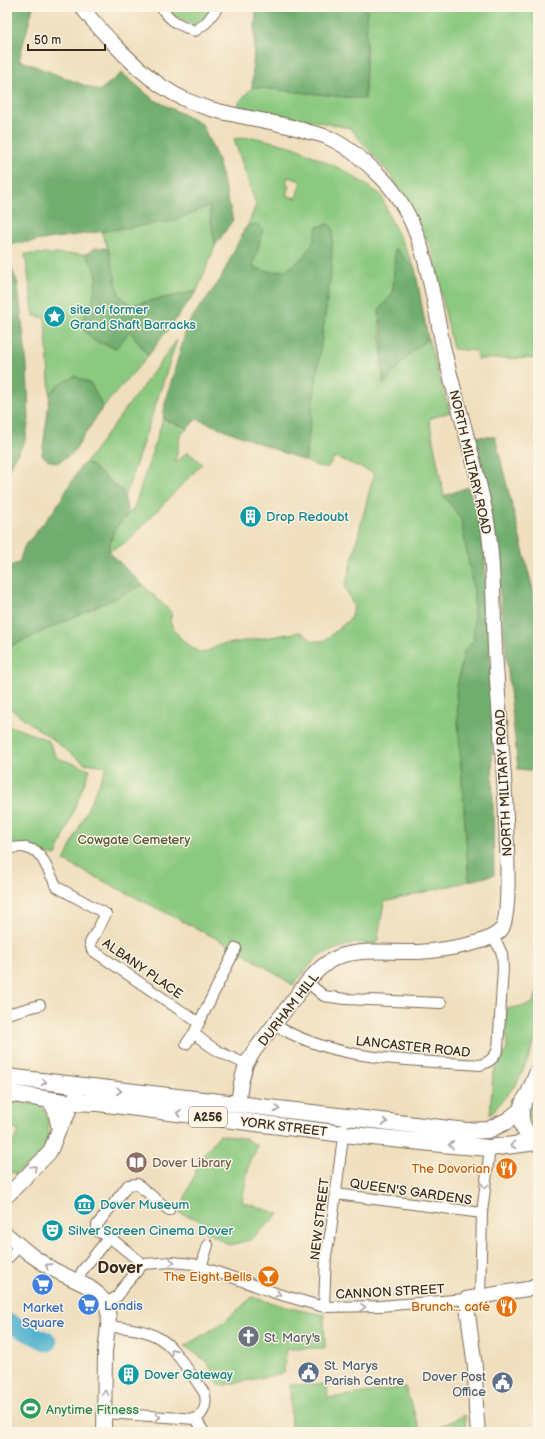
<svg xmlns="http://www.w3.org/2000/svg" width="545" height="1439" font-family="'Balsamiq Sans',sans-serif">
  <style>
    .green { fill: #8bc980; stroke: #637a4f; fill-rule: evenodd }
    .forest { fill: #70ad6e; stroke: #566c46 }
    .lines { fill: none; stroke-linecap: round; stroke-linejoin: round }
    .river { stroke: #50b1cf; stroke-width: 19 }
    .street-casing { stroke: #7a6956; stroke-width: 12 }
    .secondary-casing { stroke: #7a6956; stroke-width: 16 }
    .primary-casing { stroke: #7a6956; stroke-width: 18 }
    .street { stroke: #fff; stroke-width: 10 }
    .secondary { stroke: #fff; stroke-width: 14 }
    .primary { stroke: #fff; stroke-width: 16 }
    .oneway { stroke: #a79f9a }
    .labels { text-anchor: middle; stroke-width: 3; stroke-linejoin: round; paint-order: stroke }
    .shield { fill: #fcf5e5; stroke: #75675a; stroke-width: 1 }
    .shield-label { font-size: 12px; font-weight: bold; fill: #3b2a1e }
    .culture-label { font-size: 13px; fill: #0d838f; stroke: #fcf5e5; text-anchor: start }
    .street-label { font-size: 13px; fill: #3b2a1e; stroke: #fcf5e5 }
    .park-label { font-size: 13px; fill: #535a3b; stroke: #fcf5e5 }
    .education-label { font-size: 13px; fill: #785e54; stroke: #fcf5e5; text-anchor: start }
    .food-label { font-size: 13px; fill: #c56008; stroke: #fcf5e5; text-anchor: end }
    .shop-label { font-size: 13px; fill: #366cbe; stroke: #fcf5e5; text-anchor: start }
    .worship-label { font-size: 13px; fill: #5b616d; stroke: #fcf5e5; text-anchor: start }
    .service-label { font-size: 13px; fill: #4e5e75; stroke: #fcf5e5; text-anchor: start }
    .leisure-label { font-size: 13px; fill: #27864d; stroke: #fcf5e5; text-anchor: start }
    .district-label { font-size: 17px; font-weight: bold; fill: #3b2a1e; stroke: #fcf5e5 }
  </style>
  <rect width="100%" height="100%" fill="#fcf5e5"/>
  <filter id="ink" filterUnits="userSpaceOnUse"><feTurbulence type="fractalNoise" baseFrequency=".025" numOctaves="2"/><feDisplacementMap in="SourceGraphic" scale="8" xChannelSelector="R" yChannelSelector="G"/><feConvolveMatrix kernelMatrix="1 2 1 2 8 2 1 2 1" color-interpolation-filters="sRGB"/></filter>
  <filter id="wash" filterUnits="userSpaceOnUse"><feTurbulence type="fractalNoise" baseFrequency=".012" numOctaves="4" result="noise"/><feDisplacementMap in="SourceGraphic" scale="16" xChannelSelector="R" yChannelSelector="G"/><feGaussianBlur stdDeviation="0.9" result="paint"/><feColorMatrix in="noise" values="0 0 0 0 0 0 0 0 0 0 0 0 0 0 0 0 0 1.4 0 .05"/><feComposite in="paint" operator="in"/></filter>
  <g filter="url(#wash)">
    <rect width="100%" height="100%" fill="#f0dfbe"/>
    <!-- green -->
    <path class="green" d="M165,7H214L202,20L195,25C183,22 174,16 165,7Z
      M367,7H538V358L477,359V351L453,349L432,249L391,176L350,128L236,106L252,87L365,99Z
      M253,137L294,147L345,171L381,195L390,218L415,268L395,248L393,293L379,310L383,383L413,350L428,339L450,412L429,419L444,496L461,519L474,593V640L464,651L456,692L469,881L384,902L377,944L354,943L319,955L293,985L239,950L64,861L107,766L84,763L7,706V648L143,585L172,613L170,622C177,636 188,649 203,653L220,645L301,632L313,641H324L350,619L354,607L345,587L374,473L335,457L327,468L317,466L305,461L331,272L317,227L314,241L303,258L287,270L276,272L264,271L253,266L234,259L256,205L234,139ZM288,177L301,181L296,198L286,195L289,186L286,184Z
      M209,206L215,246L197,291L131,305L119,295L108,248L101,231L174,221Z
      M25,254H86L97,274L92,304L130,329L148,356L103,407L91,384L58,385L50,394L45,318L34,316Z
      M177,340L126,494L86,462Z
      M163,419L188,428L180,436L175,463L188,452L202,464L128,541L108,552L114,529L134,508Z
      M7,725L48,740L57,758L90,769L56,856L7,846Z
      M538,990V1032L529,1057L517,1083L490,1115L493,1072L507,1049L506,1009L532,1004Z
      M538,1094V1134L529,1123L527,1111Z
      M11,1099L42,1106C52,1123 51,1144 36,1158C30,1164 22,1168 16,1174L7,1170V1167L10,1161L7,1159V1148L13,1142L19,1132L7,1124V1106Z
      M219,1135L243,1138L257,1145L255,1153L250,1159L242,1202L279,1214L250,1240L230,1245L206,1232V1222L179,1213L201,1158Z
      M252,1297L290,1308L324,1315L325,1348L286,1349L284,1373L220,1386L208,1363L185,1346L224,1322Z
      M327,1384L328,1398L405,1387L421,1432H291L290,1385Z
      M465,1415L466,1432H428Z"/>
    <!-- forest -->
    <path class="forest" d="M7,7H33L19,60L99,91L122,73L153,99L202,124L218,160L233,220L215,246L209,206L174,221L7,245Z
      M256,7H367L365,99L252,87Z
      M256,224L260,225L263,230L253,266C274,278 295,270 308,250C310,247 313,243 314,239C315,235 316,231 317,227L328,224L333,228L331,272L305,461L197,419L188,428L163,419L165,403L188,323L220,280L245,228L250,225Z
      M95,248H108L119,295L131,305L197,291L148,356L130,331L116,348L94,341L79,324L92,304L97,274L86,254Z
      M395,248L415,268L428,339L413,350L383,384L382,331L379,310L393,293Z
      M7,260L11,267L18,284L27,367L29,419L25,441L7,472V326H8L9,319L7,315Z
      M75,376L91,384L103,407L72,454L57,463L48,460L42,455L50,394L58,385Z
      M473,436L495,437L533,590L538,646V771L518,769L493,527Z
      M86,462L98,471L124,494L128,514L114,530L108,551L143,585L7,648V567L19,563L24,547L55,509L81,466Z
      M468,487L475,506L484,543L491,674L494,875L469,881L456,692L464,651L474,640V593L461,519L444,496Z"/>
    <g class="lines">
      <!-- river -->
      <path class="river" d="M7,1322L48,1342"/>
    </g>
  </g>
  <g filter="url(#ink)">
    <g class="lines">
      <defs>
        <path id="street" d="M161,7C172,23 178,24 195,31L206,23L218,7
          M7,850L9,848L23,847L36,851L43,860L57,887L106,914L90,943L92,950L199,1023
          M307,982L324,996L345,999L441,1003
          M7,1014L40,1005
          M275,1025C336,1062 412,1060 480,1065C490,1062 494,1058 498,1049L503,968L502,954L498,945L492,937
          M194,1033C211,1049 225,1055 246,1064
          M186,1044L194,1033L236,948
          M336,1194L482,1213
          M169,1210L137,1184L128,1185L97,1225V1231L113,1240L143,1264L172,1262L193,1264L240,1280L278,1294L324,1307L380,1306L466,1299
          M7,1259L20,1246
          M201,1267L208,1245
          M78,1282L82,1271L109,1237
          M480,1298L482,1213L490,1148
          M106,1303L118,1296L121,1290L143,1264
          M324,1307L326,1255L331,1230L344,1129
          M105,1413L196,1419C204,1413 207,1406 205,1395C203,1389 178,1356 173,1350C169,1345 164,1341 159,1338C144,1329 125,1327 108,1327
          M196,1419L204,1432"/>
        <path id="secondary" d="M82,7C91,20 102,31 113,43C144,76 173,100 218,111C246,118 275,122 303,130C311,133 321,134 329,138C349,147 367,163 382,178C425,222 431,289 443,346C456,403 475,458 486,515C494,558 493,606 495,649C498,705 504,761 506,817C506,837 512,917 501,930C493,938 482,941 471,944C454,948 436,951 418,952C392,953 362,948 338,957C325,962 316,972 307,982L254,1051L246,1064L241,1083L238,1104
          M526,1098L538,1069
          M49,1099L55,1111L59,1129
          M7,1196L49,1153L52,1147L59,1129L67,1116L72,1102L81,1086
          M7,1235L31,1255L52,1269L89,1287L97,1293L106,1303L109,1318L105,1352L104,1432
          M478,1432L476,1410L475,1367L466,1299L527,1289L538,1284"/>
        <path id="primary" d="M7,1077L466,1131L488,1130L507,1121L521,1110
          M538,1087C515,1102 515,1128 538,1143
          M7,1093L64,1102L98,1103L343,1134L452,1145L490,1148L537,1142"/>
      </defs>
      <!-- street casing -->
      <use href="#street" class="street-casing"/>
      <!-- secondary casing -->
      <use href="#secondary" class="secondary-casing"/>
      <!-- primary casing -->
      <use href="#primary" class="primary-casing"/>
      <!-- street -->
      <use href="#street" class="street"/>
      <!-- secondary -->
      <use href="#secondary" class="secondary"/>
      <!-- primary -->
      <use href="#primary" class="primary"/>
    </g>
    <!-- one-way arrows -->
    <defs><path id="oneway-chevron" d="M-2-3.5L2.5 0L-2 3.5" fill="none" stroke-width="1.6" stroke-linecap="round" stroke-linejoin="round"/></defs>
    <g class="oneway">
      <use href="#oneway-chevron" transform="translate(44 1082) rotate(6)"/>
      <use href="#oneway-chevron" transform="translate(119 1091) rotate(6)"/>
      <use href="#oneway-chevron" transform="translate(277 1109) rotate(7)"/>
      <use href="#oneway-chevron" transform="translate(179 1113) rotate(-173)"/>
      <use href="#oneway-chevron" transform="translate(385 1122) rotate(7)"/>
      <use href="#oneway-chevron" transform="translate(451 1145) rotate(-175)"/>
      <use href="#oneway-chevron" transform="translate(513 1145) rotate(173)"/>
      <use href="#oneway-chevron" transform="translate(34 1168) rotate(-43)"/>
      <use href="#oneway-chevron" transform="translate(485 1186) rotate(97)"/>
      <use href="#oneway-chevron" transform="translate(172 1262) rotate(1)"/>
      <use href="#oneway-chevron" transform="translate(48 1266) rotate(-147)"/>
      <use href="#oneway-chevron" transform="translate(278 1294) rotate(18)"/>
      <use href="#oneway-chevron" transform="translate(363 1307) rotate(-1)"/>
      <use href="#oneway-chevron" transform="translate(173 1351) rotate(-130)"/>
      <use href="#oneway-chevron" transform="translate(105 1393) rotate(-89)"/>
      <use href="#oneway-chevron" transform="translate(158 1417) rotate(4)"/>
    </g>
  </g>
  <!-- icons -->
  <defs>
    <symbol id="sight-disc" viewBox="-11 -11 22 22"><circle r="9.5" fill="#0f9aa8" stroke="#fcf5e5"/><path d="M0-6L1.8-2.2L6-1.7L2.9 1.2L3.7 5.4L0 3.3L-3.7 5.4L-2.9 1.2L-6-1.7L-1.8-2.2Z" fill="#fff"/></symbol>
    <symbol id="building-disc" viewBox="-11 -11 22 22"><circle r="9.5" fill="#0f9aa8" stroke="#fcf5e5"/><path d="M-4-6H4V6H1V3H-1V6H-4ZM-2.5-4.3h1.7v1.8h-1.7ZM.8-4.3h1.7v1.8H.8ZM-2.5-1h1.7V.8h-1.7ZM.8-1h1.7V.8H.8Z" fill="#fff"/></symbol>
    <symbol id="library-disc" viewBox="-11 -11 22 22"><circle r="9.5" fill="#8d6e63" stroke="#fcf5e5"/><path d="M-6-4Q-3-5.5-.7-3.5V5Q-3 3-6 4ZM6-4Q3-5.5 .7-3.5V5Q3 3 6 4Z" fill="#fff"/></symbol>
    <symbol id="restaurant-disc" viewBox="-11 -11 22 22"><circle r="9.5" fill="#e8710a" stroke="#fcf5e5"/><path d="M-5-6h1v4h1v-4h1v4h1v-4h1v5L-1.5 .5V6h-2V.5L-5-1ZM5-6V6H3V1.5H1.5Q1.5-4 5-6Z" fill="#fff"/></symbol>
    <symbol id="museum-disc" viewBox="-11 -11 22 22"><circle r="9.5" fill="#0f9aa8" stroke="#fcf5e5"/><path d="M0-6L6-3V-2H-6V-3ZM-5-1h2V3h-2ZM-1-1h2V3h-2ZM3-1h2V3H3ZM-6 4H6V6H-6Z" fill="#fff"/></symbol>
    <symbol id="theatre-disc" viewBox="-11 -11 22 22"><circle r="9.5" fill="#0f9aa8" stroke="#fcf5e5"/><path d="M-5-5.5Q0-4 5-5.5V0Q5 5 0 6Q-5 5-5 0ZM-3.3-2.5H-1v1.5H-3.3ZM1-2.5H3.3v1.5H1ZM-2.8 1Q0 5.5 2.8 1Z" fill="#fff"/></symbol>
    <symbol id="bar-disc" viewBox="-11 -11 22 22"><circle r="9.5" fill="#e8710a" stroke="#fcf5e5"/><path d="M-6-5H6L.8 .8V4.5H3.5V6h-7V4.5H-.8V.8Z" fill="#fff"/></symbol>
    <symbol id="supermarket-disc" viewBox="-11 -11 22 22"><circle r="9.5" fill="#3f7fe0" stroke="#fcf5e5"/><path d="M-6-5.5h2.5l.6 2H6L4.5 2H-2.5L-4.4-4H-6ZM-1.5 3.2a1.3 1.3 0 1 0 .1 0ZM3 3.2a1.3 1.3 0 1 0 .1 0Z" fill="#fff"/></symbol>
    <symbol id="church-disc" viewBox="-11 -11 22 22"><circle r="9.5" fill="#6b7280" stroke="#fcf5e5"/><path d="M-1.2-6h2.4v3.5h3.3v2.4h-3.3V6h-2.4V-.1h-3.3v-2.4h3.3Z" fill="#fff"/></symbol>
    <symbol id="civic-disc" viewBox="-11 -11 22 22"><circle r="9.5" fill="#5c6f8a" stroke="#fcf5e5"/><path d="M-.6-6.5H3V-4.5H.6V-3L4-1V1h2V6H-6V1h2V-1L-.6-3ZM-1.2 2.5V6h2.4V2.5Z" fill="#fff"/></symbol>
    <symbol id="stadium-disc" viewBox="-11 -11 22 22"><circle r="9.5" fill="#2e9e5b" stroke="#fcf5e5"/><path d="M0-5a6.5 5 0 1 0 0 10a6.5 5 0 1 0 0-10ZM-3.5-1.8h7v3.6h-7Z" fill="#fff"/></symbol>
  </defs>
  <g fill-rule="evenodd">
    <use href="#sight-disc" x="42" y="304" width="25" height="25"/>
    <use href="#building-disc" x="238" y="504" width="25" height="25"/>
    <use href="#library-disc" x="124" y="1150" width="25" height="25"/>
    <use href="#restaurant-disc" x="494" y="1156" width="25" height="25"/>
    <use href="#museum-disc" x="72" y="1192" width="25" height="25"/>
    <use href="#theatre-disc" x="40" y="1218" width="25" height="25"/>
    <use href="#bar-disc" x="256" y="1264" width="25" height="25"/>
    <use href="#supermarket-disc" x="30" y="1272" width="25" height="25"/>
    <use href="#supermarket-disc" x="76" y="1292" width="25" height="25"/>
    <use href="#restaurant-disc" x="494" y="1294" width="25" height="25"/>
    <use href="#church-disc" x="236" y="1324" width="25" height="25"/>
    <use href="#civic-disc" x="296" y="1360" width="25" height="25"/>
    <use href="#building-disc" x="116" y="1362" width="25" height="25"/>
    <use href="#civic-disc" x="490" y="1370" width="25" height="25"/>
    <use href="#stadium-disc" x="18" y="1396" width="25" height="25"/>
  </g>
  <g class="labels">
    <!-- shield labels -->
    <rect class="shield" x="189" y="1107" width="38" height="20" rx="3"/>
    <g class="shield-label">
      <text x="208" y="1121">A256</text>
    </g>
    <!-- culture labels -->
    <g class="culture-label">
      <text x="70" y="314">site of former<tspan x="70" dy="15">Grand Shaft Barracks</tspan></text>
      <text x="266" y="521">Drop Redoubt</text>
      <text x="100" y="1209">Dover Museum</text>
      <text x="68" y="1235">Silver Screen Cinema Dover</text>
      <text x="144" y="1379">Dover Gateway</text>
    </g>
    <!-- street labels -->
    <g class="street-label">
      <text transform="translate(471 462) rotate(77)" y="5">NORTH MILITARY ROAD</text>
      <text transform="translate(503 783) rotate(-93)" y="5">NORTH MILITARY ROAD</text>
      <text transform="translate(143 968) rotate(35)" y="5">ALBANY PLACE</text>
      <text transform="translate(288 1009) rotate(-52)" y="5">DURHAM HILL</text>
      <text transform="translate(413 1046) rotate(6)" y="5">LANCASTER ROAD</text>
      <text transform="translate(284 1126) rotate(7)" y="5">YORK STREET</text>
      <text transform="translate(411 1191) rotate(8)" y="5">QUEEN'S GARDENS</text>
      <text transform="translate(319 1219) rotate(-83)" y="5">NEW STREET</text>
      <text transform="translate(390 1291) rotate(-3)" y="5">CANNON STREET</text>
    </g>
    <!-- park labels -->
    <g class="park-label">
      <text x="134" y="844">Cowgate Cemetery</text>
    </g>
    <!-- education labels -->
    <g class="education-label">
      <text x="152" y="1167">Dover Library</text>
    </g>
    <!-- food labels -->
    <g class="food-label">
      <text x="490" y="1173">The Dovorian</text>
      <text x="252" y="1281">The Eight Bells</text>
      <text x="490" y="1311">Brunch... café</text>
    </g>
    <!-- shop labels -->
    <g class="shop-label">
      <text x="104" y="1310">Londis</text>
      <text x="43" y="1312" text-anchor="middle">Market<tspan x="43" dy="15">Square</tspan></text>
    </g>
    <!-- worship labels -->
    <g class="worship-label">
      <text x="264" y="1342">St. Mary's</text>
    </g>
    <!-- service labels -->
    <g class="service-label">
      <text x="324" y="1370">St. Marys<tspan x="324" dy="15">Parish Centre</tspan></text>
      <text x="486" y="1381" text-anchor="end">Dover Post<tspan x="486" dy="15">Office</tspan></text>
    </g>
    <!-- leisure labels -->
    <g class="leisure-label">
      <text x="46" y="1414">Anytime Fitness</text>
    </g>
    <!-- district labels -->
    <g class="district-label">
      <text x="120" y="1273">Dover</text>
    </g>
  </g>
  <!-- margin -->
  <rect width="545" height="1439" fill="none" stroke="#fcf5e5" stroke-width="24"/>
  <!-- scale -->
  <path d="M28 44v6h77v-6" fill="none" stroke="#3b2a1e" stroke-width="2"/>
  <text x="34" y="44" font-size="12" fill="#3b2a1e" stroke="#fcf5e5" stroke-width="3" paint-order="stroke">50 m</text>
</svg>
